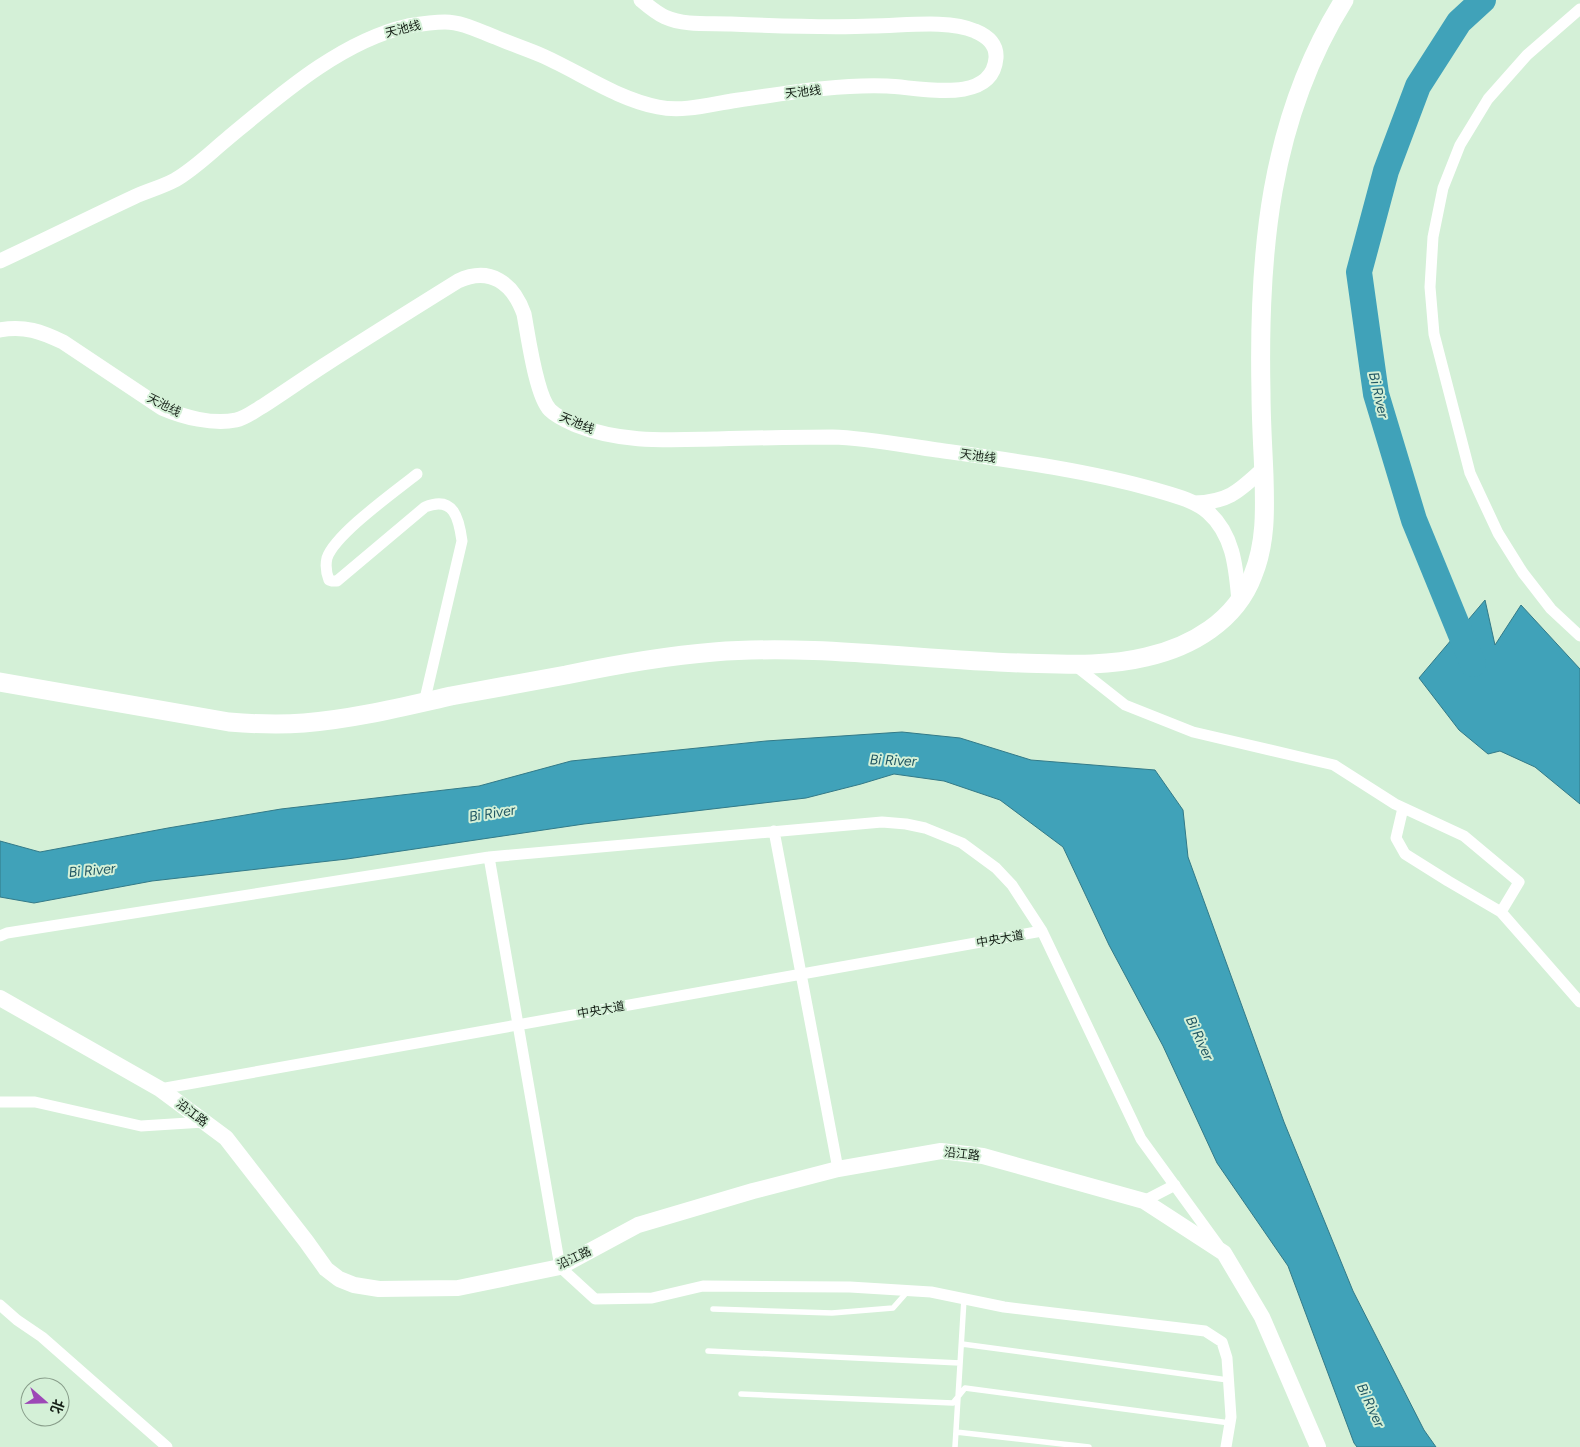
<svg xmlns="http://www.w3.org/2000/svg" width="1580" height="1447" font-family="Figtree,'Noto Sans SC',sans-serif">
  <style>
    .water { fill: #40a2b9; stroke: #337a88 }
    .lines { fill: none; stroke-linecap: round; stroke-linejoin: round }
    .river { stroke: #40a2b9; stroke-width: 26 }
    .service { stroke: #fff; stroke-width: 5.5 }
    .minor { stroke: #fff; stroke-width: 11 }
    .tertiary { stroke: #fff; stroke-width: 15 }
    .secondary { stroke: #fff; stroke-width: 16 }
    .primary { stroke: #fff; stroke-width: 19 }
    .labels { text-anchor: middle; stroke-width: 4; stroke-linejoin: round; paint-order: stroke }
    .street-label { font-size: 12px; fill: #141e15; stroke: #d4f0d7 }
    .water-label { font-size: 14px; font-style: italic; fill: #215764; stroke: #d4f0d7 }
  </style>
  <rect width="100%" height="100%" fill="#d4f0d7"/>
  <!-- water -->
  <path class="water" d="M1485,600L1495,645L1521,605L1580,669V804L1535,767L1500,751L1488,754L1459,730L1419,678Z
    M902,732L960,738L1031,760L1155,770L1183,810L1188,857L1284,1122L1353,1291L1424,1430L1436,1447H1357L1354,1443L1288,1266L1217,1163L1163,1046L1109,945L1063,847L1000,800L944,781L894,774L861,784L806,798L584,824L347,859L152,881L34,903L0,897V841L40,852L168,828L281,809L479,786L571,761L766,741Z"/>
  <g class="lines">
    <!-- river -->
    <path class="river" d="M1473,664L1414,520L1376,394L1359,272L1386,171L1418,86L1459,22L1483,0"/>
    <!-- service -->
    <path class="service" d="M713,1309L832,1313L893,1308L908,1291
      M962,1344L1228,1380
      M708,1351L960,1363
      M741,1394L953,1403L965,1388L1230,1423
      M956,1432L1089,1447
      M955,1447L964,1299"/>
    <!-- minor -->
    <path class="minor" d="M1580,9L1527,55L1488,99L1460,145L1443,188L1433,237L1430,287L1434,334L1470,473L1498,533L1523,573L1551,609L1580,636
      M417,474C396,491 335,534 327,558C325,566 326,572 329,580L332,581H337L425,507C454,495 459,519 462,541L424,703
      M1073,664L1125,705L1193,732L1334,765L1395,804L1464,836L1519,882L1501,912L1580,1002
      M1403,808L1396,838L1405,854L1448,881L1501,912
      M774,831L838,1169
      M489,857L560,1267L595,1299L652,1298L703,1286L850,1287L931,1292L1004,1307L1205,1331L1222,1342L1227,1358L1231,1417L1226,1447
      M0,936L7,933L489,857L882,822L906,824L925,828L962,843L996,868L1012,885L1042,931L1141,1139L1218,1245
      M160,1089L1042,931
      M0,1102H35L141,1126L204,1122
      M1144,1201L1175,1185
      M0,1305L17,1320L42,1337L167,1447"/>
    <!-- tertiary -->
    <path class="tertiary" d="M0,261C45,240 89,218 134,197C147,191 162,187 175,180C194,169 210,153 227,139C280,95 341,41 408,26C420,24 434,22 445,22C462,22 479,31 495,37C511,44 527,49 543,56C581,73 617,99 658,107C682,112 708,105 732,101C782,94 836,84 887,86C918,87 992,106 996,58C997,44 987,36 975,31C948,19 902,26 872,26C825,28 778,26 731,24C710,23 685,26 665,17C656,13 648,6 641,0
      M0,330C24,325 42,332 63,342L162,408C183,417 213,425 236,420C246,418 254,411 263,406C283,393 303,379 323,366C368,337 413,309 458,281C490,266 513,283 524,314C528,335 536,396 550,410C557,417 567,421 576,425C621,443 667,440 714,439C754,438 793,437 832,437C867,438 902,445 937,450C1009,460 1086,470 1156,490C1173,495 1194,500 1208,512C1234,535 1236,569 1239,601
      M1194,503C1229,502 1239,491 1263,469"/>
    <!-- secondary -->
    <path class="secondary" d="M0,998L160,1089L226,1138L306,1241L326,1269L339,1279L354,1285L379,1289L458,1288L560,1267L638,1225L753,1191L838,1169L941,1151L983,1156L1144,1201L1224,1253L1262,1317L1318,1447"/>
    <!-- primary -->
    <path class="primary" d="M0,682L229,722C254,724 279,725 304,723C354,719 402,707 451,696C489,689 527,682 566,675C614,665 664,656 714,652C816,644 919,660 1021,663C1063,664 1105,667 1146,657C1191,647 1236,621 1253,575C1266,543 1265,510 1264,476C1263,449 1261,421 1261,393C1258,255 1269,120 1344,0"/>
  </g>
  <g class="labels">
    <!-- street labels -->
    <g class="street-label">
      <text transform="translate(403 29) rotate(-14)" y="4">天池线</text>
      <text transform="translate(803 92) rotate(-6)" y="4">天池线</text>
      <text transform="translate(164 405) rotate(27)" y="4">天池线</text>
      <text transform="translate(577 423) rotate(23)" y="4">天池线</text>
      <text transform="translate(978 456) rotate(8)" y="4">天池线</text>
      <text transform="translate(1000 939) rotate(-10)" y="4">中央大道</text>
      <text transform="translate(601 1010) rotate(-10)" y="4">中央大道</text>
      <text transform="translate(192 1113) rotate(37)" y="4">沿江路</text>
      <text transform="translate(962 1154) rotate(6)" y="4">沿江路</text>
      <text transform="translate(574 1258) rotate(-25)" y="4">沿江路</text>
    </g>
    <!-- water labels -->
    <g class="water-label">
      <text transform="translate(1379 395) rotate(77)" y="5">Bi River</text>
      <text transform="translate(893 760) rotate(2)" y="5">Bi River</text>
      <text transform="translate(492 813) rotate(-9)" y="5">Bi River</text>
      <text transform="translate(92 870) rotate(-5)" y="5">Bi River</text>
      <text transform="translate(1200 1038) rotate(65)" y="5">Bi River</text>
      <text transform="translate(1371 1405) rotate(65)" y="5">Bi River</text>
    </g>
  </g>
  <!-- north arrow -->
  <g transform="translate(45 1402) rotate(110)"><circle r="24" fill="#d4f0d7" stroke="#879c89"/>
  <path d="M0-4L9 19L0 12L-9 19Z" fill="#9d48b6"/>
  <text y="-8" font-size="14" font-weight="bold" text-anchor="middle" fill="#141e15">北</text>
  </g>
</svg>
